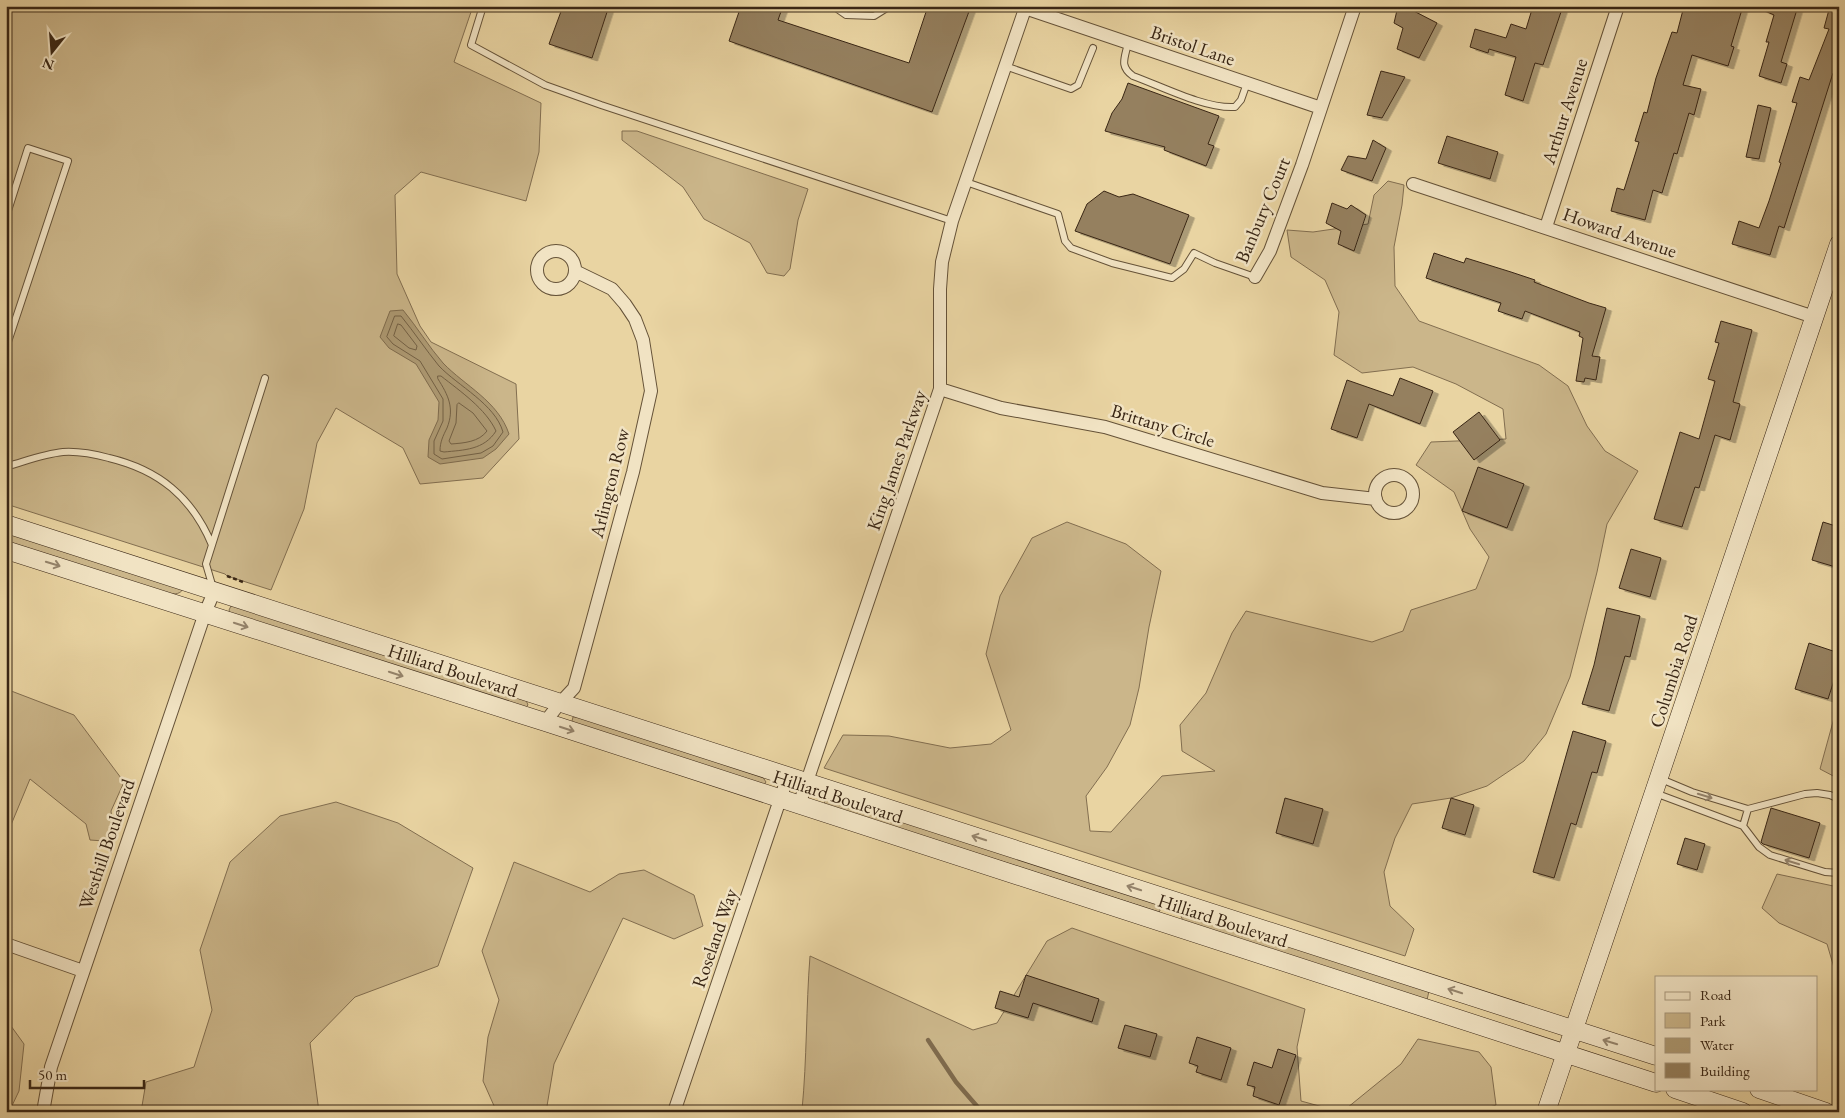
<svg xmlns="http://www.w3.org/2000/svg" width="1845" height="1118" font-family="'EB Garamond',serif">
  <style>
    .green { fill: #cbb68a; stroke: #826e50 }
    .water { fill: #ad9972; stroke: #7f6b4d }
    .lines { fill: none; stroke-linecap: round; stroke-linejoin: round }
    .shore { stroke: #736044; stroke-width: 1 }
    .stream { stroke: #7f6b4d; stroke-width: 4.5 }
    .building { fill: #95805e; stroke: #392615; filter: url(#shadow) }
    .lane-casing { stroke: #655238; stroke-width: 8 }
    .street-casing { stroke: #655238; stroke-width: 14 }
    .secondary-casing { stroke: #392615; stroke-width: 19 }
    .path { stroke: #392615; stroke-width: 2.5; stroke-dasharray: 4 2.5; stroke-linecap: butt }
    .lane { stroke: #f1e3c3; stroke-width: 6 }
    .street { stroke: #f1e3c3; stroke-width: 12 }
    .secondary { stroke: #f1e3c3; stroke-width: 18 }
    .oneway { stroke: #95846c }
    .labels { text-anchor: middle; stroke-width: 5; stroke-linejoin: round; paint-order: stroke }
    .street-label { font-size: 19px; fill: #392615; stroke: #f1e3c3 }
  </style>
  <defs>
    <filter id="shadow"><feDropShadow dx="5.5" dy="3" stdDeviation="0" flood-color="#0004"/></filter>
  </defs>
  <rect width="100%" height="100%" fill="#e9d4a2"/>
  <filter id="stains"><feTurbulence type="fractalNoise" baseFrequency=".004" numOctaves="4"/><feColorMatrix values="0 0 0 0 .2 0 0 0 0 .09 0 0 0 0 .02 0 0 0 .5 -.17"/></filter>
  <radialGradient id="worn" r=".72"><stop offset=".6" stop-color="#630" stop-opacity="0"/><stop offset="1" stop-color="#630" stop-opacity=".3"/></radialGradient>
  <!-- green -->
  <path class="green" d="M6,6H473L454,62L541,103L539,152L526,201L421,172L395,195L397,274L420,326L431,342L516,384L519,439L483,478L420,484L403,448L336,408L317,443L304,509L271,590L227,576L225,574L6,504Z
    M622,131H637L808,189L798,220L790,269L784,276L767,273L750,243L704,219L683,187L622,140Z
    M1388,181L1404,185L1402,205L1394,247L1395,286L1419,321L1539,365L1568,386L1587,426L1605,451L1638,471L1607,524L1597,572L1570,677L1546,734L1524,761L1487,786L1451,798L1412,804L1395,838L1384,872L1390,906L1414,929L1405,956L824,768L843,735L889,736L950,748L991,744L1011,730L986,654L1000,596L1032,538L1067,522L1126,544L1161,571L1149,627L1139,688L1130,725L1107,767L1086,796L1090,831L1111,832L1162,776L1215,771L1182,751L1180,725L1206,693L1232,633L1246,611L1372,642L1403,631L1411,610L1476,589L1489,557L1470,529L1454,492L1416,465L1431,442L1506,439L1503,409L1456,384L1413,367L1362,373L1334,355L1339,312L1325,280L1291,257L1287,230L1313,232L1368,224L1374,195Z
    M6,532L183,589C180,594 176,594 170,594L9,542L6,540Z
    M231,606H237L526,700L528,705L525,708L230,613L229,610Z
    M6,689L74,715L124,782L111,811L113,830L104,841L90,840L86,824L30,779L6,837Z
    M1839,700V779L1820,769Z
    M573,717H579L762,776L766,782L764,785L574,724L572,721Z
    M826,798H830L1159,904L1160,911L1159,912L824,804Z
    M336,802L398,823L473,868L438,966L355,997L310,1043L319,1112H141L146,1082L194,1067L212,1010L200,950L230,862L280,816Z
    M514,862L590,892L619,874L644,870L694,895L703,926L674,939L623,918L554,1064L546,1112H490L495,1108L483,1081L488,1037L499,1000L482,951Z
    M1777,874L1838,887L1839,885V972L1835,971L1827,944L1779,923L1762,908Z
    M1185,912L1429,991L1427,1000L1183,921L1181,916Z
    M1072,928L1305,1009L1297,1047L1301,1101L1341,1112H805L802,1110C807,1059 806,1007 810,956L973,1030L997,1023L1047,941Z
    M6,1019L24,1044L19,1091L9,1112H6Z
    M1418,1039L1479,1052L1491,1067L1496,1105L1474,1112H1342L1401,1064Z"/>
  <!-- water -->
  <path class="water" d="M403,310C417,327 429,347 443,363C465,386 498,401 509,434L496,449L483,458L440,464L428,457L429,440L438,420L439,402L416,364L389,348L380,337L390,311Z"/>
  <g class="lines">
    <!-- shore -->
    <path class="shore" d="M395,316H401C414,332 426,350 439,366C458,386 495,404 503,432L493,446L481,453L442,459L434,454V441L443,421V399L420,361L393,344L387,337Z
      M398,324L401,325L417,346L416,350L409,348L394,336Z
      M438,376H441C460,391 486,409 496,431C484,450 464,450 444,452L440,451C440,442 443,436 447,428C455,408 448,395 438,379Z
      M459,403L473,413L487,431C479,442 464,443 451,444L449,441L456,423L457,405Z"/>
    <!-- stream -->
    <path class="stream" d="M928,1040L956,1082L982,1112"/>
  </g>
  <!-- building -->
  <path class="building" d="M563,6H609L592,58L549,44Z
    M741,6H783L778,20L909,63L928,6H971L932,112L729,41Z
    M1398,6H1404L1437,23L1419,58L1397,49L1403,28L1394,23Z
    M1533,6H1563L1543,65L1535,63L1523,101L1505,95L1516,57L1489,49L1488,53L1470,47L1475,29L1506,38L1511,24L1526,29Z
    M1684,6H1743L1731,46L1734,47L1728,66L1692,55L1683,85L1701,89L1694,115L1689,113L1677,154L1674,153L1662,193L1653,190L1645,220L1611,211L1617,188L1624,190L1639,142L1635,141L1644,112L1647,113L1656,78L1672,32L1677,33Z
    M1754,6H1798L1781,62L1787,64L1781,83L1759,76L1769,42H1766L1774,15Z
    M1830,6H1839V67L1836,74L1833,73L1784,228L1779,226L1770,255L1732,244L1739,221L1759,228L1769,201L1781,163L1779,162L1797,103L1792,102L1800,77L1809,80L1829,29L1824,28Z
    M1381,71L1405,77L1382,118L1367,115Z
    M1128,83L1219,116L1208,144L1214,146L1206,166L1164,150L1165,147L1105,131L1112,113L1122,99Z
    M1758,105L1771,108L1759,159L1746,157Z
    M1447,136L1498,152L1490,179L1438,163Z
    M1373,140L1386,148L1372,181L1341,170L1348,156L1366,159Z
    M1104,191L1119,197L1133,194L1189,215L1170,264L1075,231L1087,204Z
    M1332,203L1347,209L1351,205L1366,215L1354,251L1338,244L1341,231L1326,223Z
    M1434,253L1464,263L1466,258L1511,272L1535,280L1534,282L1589,303L1606,308L1592,356L1600,357L1596,380L1585,378L1584,382L1576,381L1583,338L1579,336L1580,332L1525,311L1522,319L1498,311L1501,303L1426,278Z
    M1721,321L1752,330L1733,402L1740,404L1730,440L1715,435L1699,488L1695,487L1682,527L1654,519L1680,432L1699,439L1715,381L1708,379L1719,343L1715,342Z
    M1400,378L1433,391L1420,424L1369,404L1357,438L1331,429L1347,380L1393,396Z
    M1479,412L1500,440L1474,460L1453,432Z
    M1478,467L1524,484L1507,528L1462,511Z
    M1823,522L1839,527V568L1812,560Z
    M1631,549L1661,558L1650,597L1619,588Z
    M1607,608L1640,616L1630,657L1625,656L1609,711L1582,704L1594,665Z
    M1809,643L1839,653V665L1828,699L1795,689Z
    M1573,731L1606,741L1597,773L1592,772L1576,825L1571,823L1554,878L1533,872Z
    M1285,798L1323,809L1313,844L1276,833Z
    M1451,798L1474,805L1465,835L1442,828Z
    M1771,808L1820,823L1809,858L1763,844L1761,842Z
    M1685,838L1705,844L1697,870L1677,864Z
    M1026,975L1099,999L1092,1022L1033,1003L1028,1018L995,1008L1000,991L1019,997Z
    M1125,1025L1157,1034L1150,1057L1118,1048Z
    M1197,1037L1231,1048L1221,1080L1196,1072L1198,1066L1189,1063Z
    M1278,1049L1296,1055L1279,1105L1253,1096L1255,1087L1247,1085L1254,1062L1272,1068Z"/>
  <g class="lines">
    <defs>
      <path id="lane" d="M483,6L471,45L545,85L601,105L952,221
        M833,6L846,15L874,16L890,6
        M1128,43C1125,58 1119,66 1133,76C1161,86 1205,109 1235,107L1241,100L1247,83
        M1005,66L1071,89L1078,85L1093,48
        M966,182L1058,214L1065,241L1071,248L1112,263L1172,278L1184,269L1194,253L1215,263L1255,277
        M6,217L28,148L68,161L6,348
        M8,466C26,461 44,454 63,452C78,451 94,454 109,458C159,470 192,497 212,545L206,564L213,588
        M212,545L265,378
        M1661,779L1692,792L1748,809L1805,794L1817,793L1830,795L1839,799
        M1655,793L1743,826L1759,847L1770,855L1825,872L1839,873
        M1743,826L1748,809"/>
      <path id="street" d="M1025,8L1321,108
        M1413,184L1814,317
        M1546,227L1618,6
        M537 270a19 19 0 1 1 38 0a19 19 0 1 1-38 0Z
        M1255,277L1270,251L1302,165L1355,6
        M940,389L1001,408L1105,427L1322,493L1376,499
        M1375 494a19 19 0 1 1 38 0a19 19 0 1 1-38 0Z
        M545,722L560,703L574,688L633,472L651,391L643,340L635,319L625,304L612,289L575,271
        M799,805L940,389V289L942,262L952,221L1026,6
        M6,944L83,971
        M43,1112L51,1067L205,613L214,592
        M674,1112L788,776"/>
      <path id="secondary" d="M6,524L1656,1056
        M6,550L545,722L1656,1083
        M1675,1089L1743,1112
        M1759,1089L1826,1112
        M1546,1112L1839,244"/>
    </defs>
    <!-- lane casing -->
    <use href="#lane" class="lane-casing"/>
    <!-- street casing -->
    <use href="#street" class="street-casing"/>
    <!-- secondary casing -->
    <use href="#secondary" class="secondary-casing"/>
    <!-- path -->
    <path class="path" d="M227,576L243,582"/>
    <!-- lane -->
    <use href="#lane" class="lane"/>
    <!-- street -->
    <use href="#street" class="street"/>
    <!-- secondary -->
    <use href="#secondary" class="secondary"/>
  </g>
  <!-- one-way arrows -->
  <defs><path id="oneway-shaft" d="M-6 0H5M1.5-3L5.5 0L1.5 3" fill="none" stroke-width="1.6" stroke-linecap="round" stroke-linejoin="round" transform="scale(1.25)"/></defs>
  <g class="oneway">
    <use href="#oneway-shaft" transform="translate(53 564) rotate(17)"/>
    <use href="#oneway-shaft" transform="translate(241 625) rotate(18)"/>
    <use href="#oneway-shaft" transform="translate(396 674) rotate(18)"/>
    <use href="#oneway-shaft" transform="translate(567 729) rotate(18)"/>
    <use href="#oneway-shaft" transform="translate(1705 796) rotate(17)"/>
    <use href="#oneway-shaft" transform="translate(979 838) rotate(-162)"/>
    <use href="#oneway-shaft" transform="translate(1792 862) rotate(-163)"/>
    <use href="#oneway-shaft" transform="translate(1134 888) rotate(-162)"/>
    <use href="#oneway-shaft" transform="translate(1455 991) rotate(-162)"/>
    <use href="#oneway-shaft" transform="translate(1610 1042) rotate(-163)"/>
  </g>
  <g class="labels">
    <!-- street labels -->
    <g class="street-label">
      <text transform="translate(1193 45) rotate(19)" y="7">Bristol Lane</text>
      <text transform="translate(1564 111) rotate(-72)" y="7">Arthur Avenue</text>
      <text transform="translate(1262 210) rotate(-67)" y="7">Banbury Court</text>
      <text transform="translate(1620 232) rotate(19)" y="7">Howard Avenue</text>
      <text transform="translate(1163 425) rotate(17)" y="7">Brittany Circle</text>
      <text transform="translate(896 460) rotate(-71)" y="7">King James Parkway</text>
      <text transform="translate(609 483) rotate(-76)" y="7">Arlington Row</text>
      <text transform="translate(453 670) rotate(18)" y="7">Hilliard Boulevard</text>
      <text transform="translate(1673 671) rotate(-72)" y="7">Columbia Road</text>
      <text transform="translate(838 796) rotate(18)" y="7">Hilliard Boulevard</text>
      <text transform="translate(106 844) rotate(-71)" y="7">Westhill Boulevard</text>
      <text transform="translate(1223 920) rotate(18)" y="7">Hilliard Boulevard</text>
      <text transform="translate(714 938) rotate(-71)" y="7">Roseland Way</text>
    </g>
  </g>
  <!-- margin -->
  <rect width="1845" height="1118" fill="none" stroke="#e9d4a2" stroke-width="25"/>
  <rect x="8" y="8" width="1830" height="1103" fill="none" stroke="#392615" stroke-width="2.5"/>
  <rect x="12" y="12" width="1820" height="1093" fill="none" stroke="#392615"/>
  <!-- legend -->
  <rect x="1655" y="976" width="162" height="115" fill="#f1e3c3" stroke="#a7977d"/>
  <rect x="1665" y="992" width="25" height="8" fill="#f1e3c3" stroke="#a7977d"/>
  <text x="1700" y="1000" font-size="15" fill="#392615">Road</text>
  <rect x="1665" y="1013" width="25" height="15" fill="#cbb68a" stroke="#a7977d"/>
  <text x="1700" y="1026" font-size="15" fill="#392615">Park</text>
  <rect x="1665" y="1038" width="25" height="15" fill="#ad9972" stroke="#a7977d"/>
  <text x="1700" y="1050" font-size="15" fill="#392615">Water</text>
  <rect x="1665" y="1063" width="25" height="15" fill="#95805e" stroke="#a7977d"/>
  <text x="1700" y="1076" font-size="15" fill="#392615">Building</text>
  <!-- north arrow -->
  <g transform="translate(52 52) rotate(197)" stroke="#f1e3c3" stroke-width="4" paint-order="stroke">
  <path d="M0-4L9 19L0 12L-9 19Z" fill="#392615"/>
  <text y="-8" font-size="14" font-weight="bold" text-anchor="middle" fill="#392615">N</text>
  </g>
  <!-- scale -->
  <path d="M30 1080v8h114v-8" fill="none" stroke="#392615" stroke-width="2.5"/>
  <text x="38" y="1080" font-size="15" fill="#392615" stroke="#f1e3c3" stroke-width="4" paint-order="stroke">50 m</text>
  <rect width="100%" height="100%" filter="url(#stains)"/>
  <rect width="100%" height="100%" fill="url(#worn)"/>
</svg>
